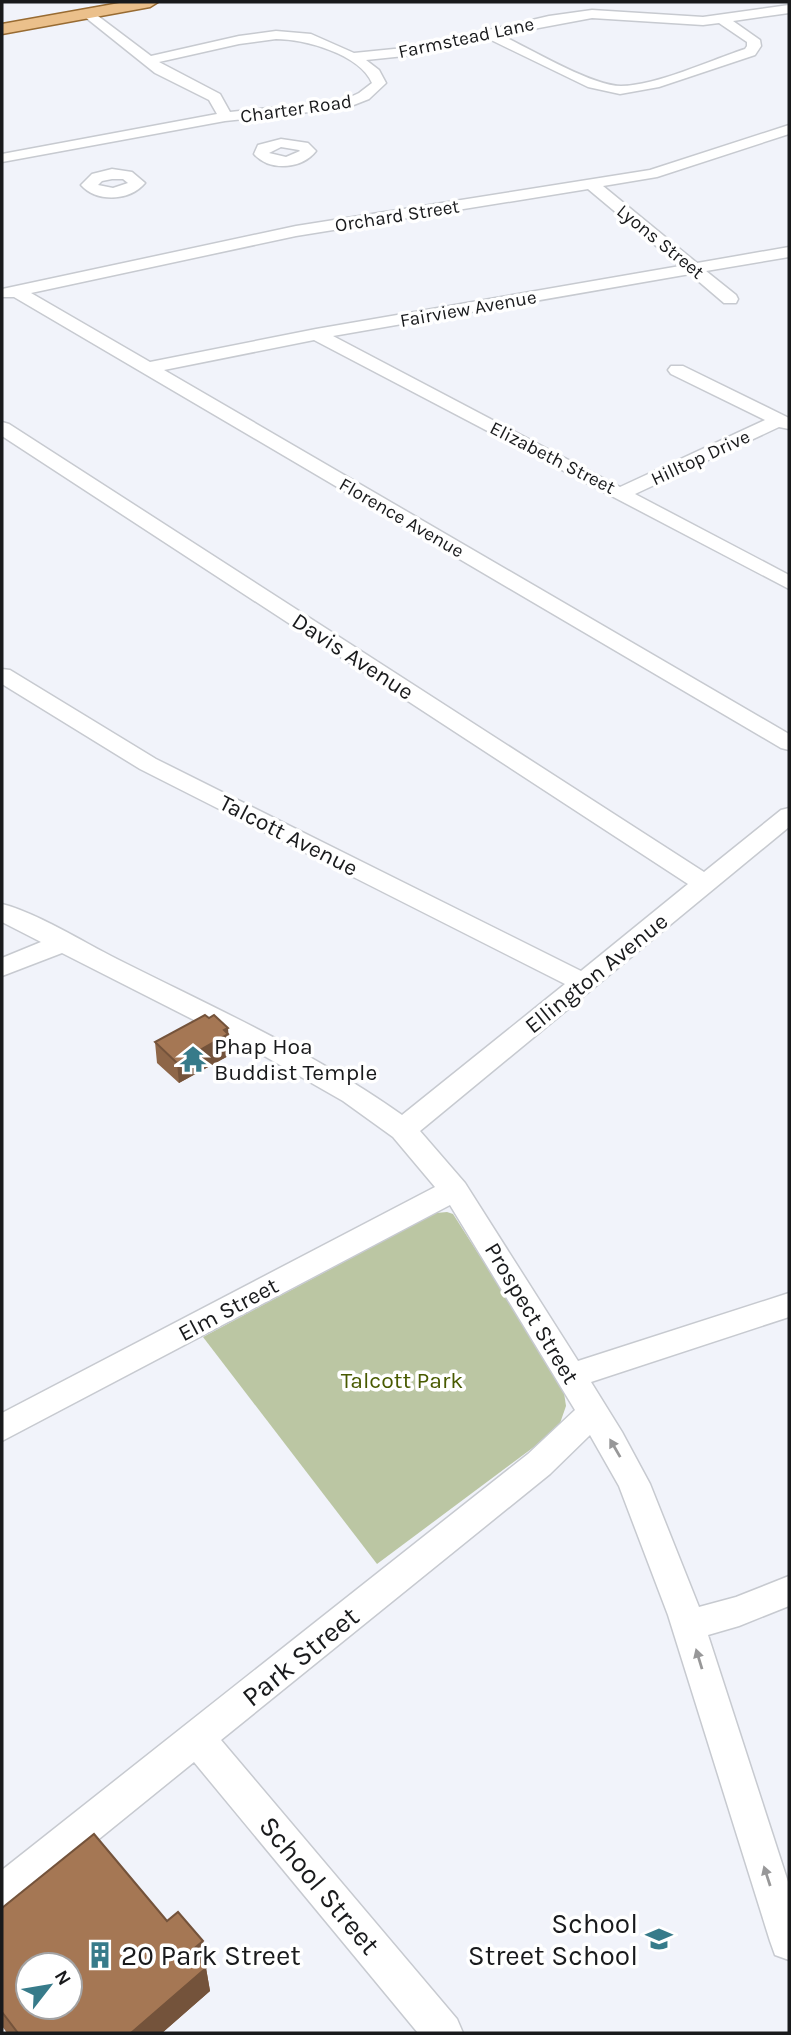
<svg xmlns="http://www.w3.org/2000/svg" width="791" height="2035" font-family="Karla,sans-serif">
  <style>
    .green { fill: #bbc6a3 }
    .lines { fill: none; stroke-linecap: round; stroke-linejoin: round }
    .minor-casing { stroke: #c7cad0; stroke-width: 3 }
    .major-casing { stroke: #986b32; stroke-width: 3 }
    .minor { fill: #fff; fill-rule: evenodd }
    .major { fill: #ebc08b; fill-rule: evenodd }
    .wall { fill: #8e6648 }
    .shaded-wall { fill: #74533b }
    .building { fill: #a57754; stroke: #74533b; stroke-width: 2; fill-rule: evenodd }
    .oneway { fill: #989899 }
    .labels { text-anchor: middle; stroke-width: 7; stroke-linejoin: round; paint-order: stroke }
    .far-street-label { font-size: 19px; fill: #191a1c; stroke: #fff }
    .street-label { font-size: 23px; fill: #191a1c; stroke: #fff }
    .poi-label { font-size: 23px; fill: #191a1c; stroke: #fff; text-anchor: start }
    .park-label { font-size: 23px; fill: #485a01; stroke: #fff }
    .near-street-label { font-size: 28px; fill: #191a1c; stroke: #fff }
    .near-poi-label { font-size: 28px; fill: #191a1c; stroke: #fff; text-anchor: end }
  </style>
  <rect width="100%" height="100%" fill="#f1f3fa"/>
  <!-- green -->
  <path class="green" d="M447,1212L453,1214L563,1386L566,1406L558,1429L377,1564L203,1337L436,1213Z"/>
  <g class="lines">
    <defs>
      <path id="minor" d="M789,5V13L733,21L760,40L761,46L755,55L659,87L620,94L588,87L487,38L414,55L366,60L379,70L386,83L369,99L346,108L225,121L2,162V154L217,114L209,100L155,73L85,17V11L90,10L151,56L239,36L276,31L311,34L354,53L414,47L549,16L592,10L703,17ZM592,18L703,25L719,23L747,42V46L745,49C711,60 655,86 621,86C592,86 529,48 501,35ZM276,39C304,39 360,54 372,83L359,93L344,100L230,112L220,94L159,62L239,44Z
        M789,125V134L657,177L603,186L697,263L789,247V257L706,271L736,295L738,299L736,303H724L690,274L333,336L620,487L765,420L671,374L668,370L671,366H683L789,418V429L779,427L635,494L789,575V589L314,340L164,370L789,734V750L781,748L14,297H2V289L7,288L296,226L650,170ZM588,189L680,266L316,329L150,362L31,293L296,236Z
        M281,139L308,143L316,151C302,169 270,172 254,154L258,145ZM281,147L299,150L300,151L286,157L269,153Z
        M112,169L132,172L145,183C130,201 97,203 81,185L92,174ZM112,179H123L128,183L113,188L98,185L102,181Z
        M2,422L9,424L704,872L781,810L789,808V827L420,1131L465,1183L578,1361L789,1293V1317L591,1382L622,1432L650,1484L699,1607L736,1597L789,1576V1606L739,1626L708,1635L789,1885V1960L775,1955L770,1941L668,1615L619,1486L590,1435L550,1474L221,1740L457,2019L463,2033H418L194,1762L15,1907L2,1913V1870L528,1454L575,1410L450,1205L2,1441V1413L435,1187L393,1137L343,1101L259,1053L62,953L2,976V958L41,942L2,922V904C35,912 85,943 117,959C214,1008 314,1052 402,1115L565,984L140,769L2,684V669L10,670L156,759L581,971L688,884L2,436Z"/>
      <path id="major" d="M125,2H158L150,7L2,34V24Z"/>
    </defs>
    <!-- minor casing -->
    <use href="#minor" class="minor-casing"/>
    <!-- major casing -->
    <use href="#major" class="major-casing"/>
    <!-- minor -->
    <use href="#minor" class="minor"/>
    <!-- major -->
    <use href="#major" class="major"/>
  </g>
  <!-- wall -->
  <path class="wall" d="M155,1042L230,1049V1055L179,1083L157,1063Z
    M2,1908L167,1921L203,1941L206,1964L204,1966L206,1968L210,1991L162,2033H7L2,2026Z"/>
  <!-- shaded-wall -->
  <path class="shaded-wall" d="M228,1028L230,1055L179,1083L177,1063Z
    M203,1941L206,1964L194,1974L191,1951Z
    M206,1968L210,1991L162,2033H131Z"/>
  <!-- building -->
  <path class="building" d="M205,1015L209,1018L214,1015L228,1028L224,1030L228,1034L177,1063L155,1042Z
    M94,1834L167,1921L178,1912L203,1941L191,1951L206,1968L131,2033H18L2,2012V1908ZM28,1965H70V2007H28Z"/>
  <!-- one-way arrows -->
  <defs><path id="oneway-solid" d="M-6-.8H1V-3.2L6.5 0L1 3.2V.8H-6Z" transform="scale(1.75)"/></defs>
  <g class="oneway">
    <use href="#oneway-solid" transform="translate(615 1448) rotate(-120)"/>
    <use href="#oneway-solid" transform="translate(699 1659) rotate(-107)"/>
    <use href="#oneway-solid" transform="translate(767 1876) rotate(-108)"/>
  </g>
  <!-- icons -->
  <defs>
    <symbol id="temple-bare" viewBox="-9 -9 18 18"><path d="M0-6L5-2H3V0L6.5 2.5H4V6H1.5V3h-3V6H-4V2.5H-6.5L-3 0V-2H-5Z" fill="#377b8a" stroke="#fff" stroke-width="2.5" paint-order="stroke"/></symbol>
    <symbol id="school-bare" viewBox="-9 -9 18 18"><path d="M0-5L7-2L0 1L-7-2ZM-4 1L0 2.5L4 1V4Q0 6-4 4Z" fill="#377b8a" stroke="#fff" stroke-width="2.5" paint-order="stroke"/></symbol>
    <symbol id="building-bare" viewBox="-9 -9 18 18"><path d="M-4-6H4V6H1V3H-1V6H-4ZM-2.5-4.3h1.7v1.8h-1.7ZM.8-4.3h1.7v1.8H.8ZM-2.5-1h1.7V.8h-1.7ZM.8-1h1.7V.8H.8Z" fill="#377b8a" stroke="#fff" stroke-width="2.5" paint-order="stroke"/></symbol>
  </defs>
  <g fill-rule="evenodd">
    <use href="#temple-bare" x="174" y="1040" width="38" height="38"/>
    <use href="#school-bare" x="640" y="1920" width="38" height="38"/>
    <use href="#building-bare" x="81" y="1936" width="38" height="38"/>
  </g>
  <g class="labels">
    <!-- far-street labels -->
    <g class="far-street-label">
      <text transform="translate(466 37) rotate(-12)" y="7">Farmstead Lane</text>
      <text transform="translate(296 108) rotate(-8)" y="7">Charter Road</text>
      <text transform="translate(397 215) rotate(-9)" y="7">Orchard Street</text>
      <text transform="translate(661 241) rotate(39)" y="7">Lyons Street</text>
      <text transform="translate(468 308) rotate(-10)" y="7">Fairview Avenue</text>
      <text transform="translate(553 457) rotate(27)" y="7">Elizabeth Street</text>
      <text transform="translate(700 457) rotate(-25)" y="7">Hilltop Drive</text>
      <text transform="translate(402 517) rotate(30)" y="7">Florence Avenue</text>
    </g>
    <!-- street labels -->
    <g class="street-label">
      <text transform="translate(353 656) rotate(33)" y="8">Davis Avenue</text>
      <text transform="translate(289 835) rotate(27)" y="8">Talcott Avenue</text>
      <text transform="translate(596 973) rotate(-39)" y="8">Ellington Avenue</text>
      <text transform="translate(228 1309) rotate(-28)" y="8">Elm Street</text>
      <text transform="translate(532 1313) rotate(59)" y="8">Prospect Street</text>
    </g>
    <!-- poi labels -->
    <g class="poi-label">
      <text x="214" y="1054">Phap Hoa<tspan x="214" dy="26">Buddist Temple</tspan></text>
    </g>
    <!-- park labels -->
    <g class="park-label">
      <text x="402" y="1388">Talcott Park</text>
    </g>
    <!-- near-street labels -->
    <g class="near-street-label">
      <text transform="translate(300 1656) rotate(-39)" y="10">Park Street</text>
      <text transform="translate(320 1885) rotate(50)" y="10">School Street</text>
    </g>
    <!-- near-poi labels -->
    <g class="near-poi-label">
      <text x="638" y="1933">School<tspan x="638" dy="32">Street School</tspan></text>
      <text x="121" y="1965" text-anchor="start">20 Park Street</text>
    </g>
  </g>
  <!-- border -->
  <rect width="791" height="2035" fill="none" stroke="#191a1c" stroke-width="7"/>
  <!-- north arrow -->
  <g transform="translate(49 1986) rotate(59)"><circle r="33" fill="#ffffff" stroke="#a3a3a4" stroke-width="2"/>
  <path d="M0-5L12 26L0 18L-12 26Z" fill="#377b8a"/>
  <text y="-10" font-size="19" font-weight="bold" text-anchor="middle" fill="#191a1c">N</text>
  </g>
</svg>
